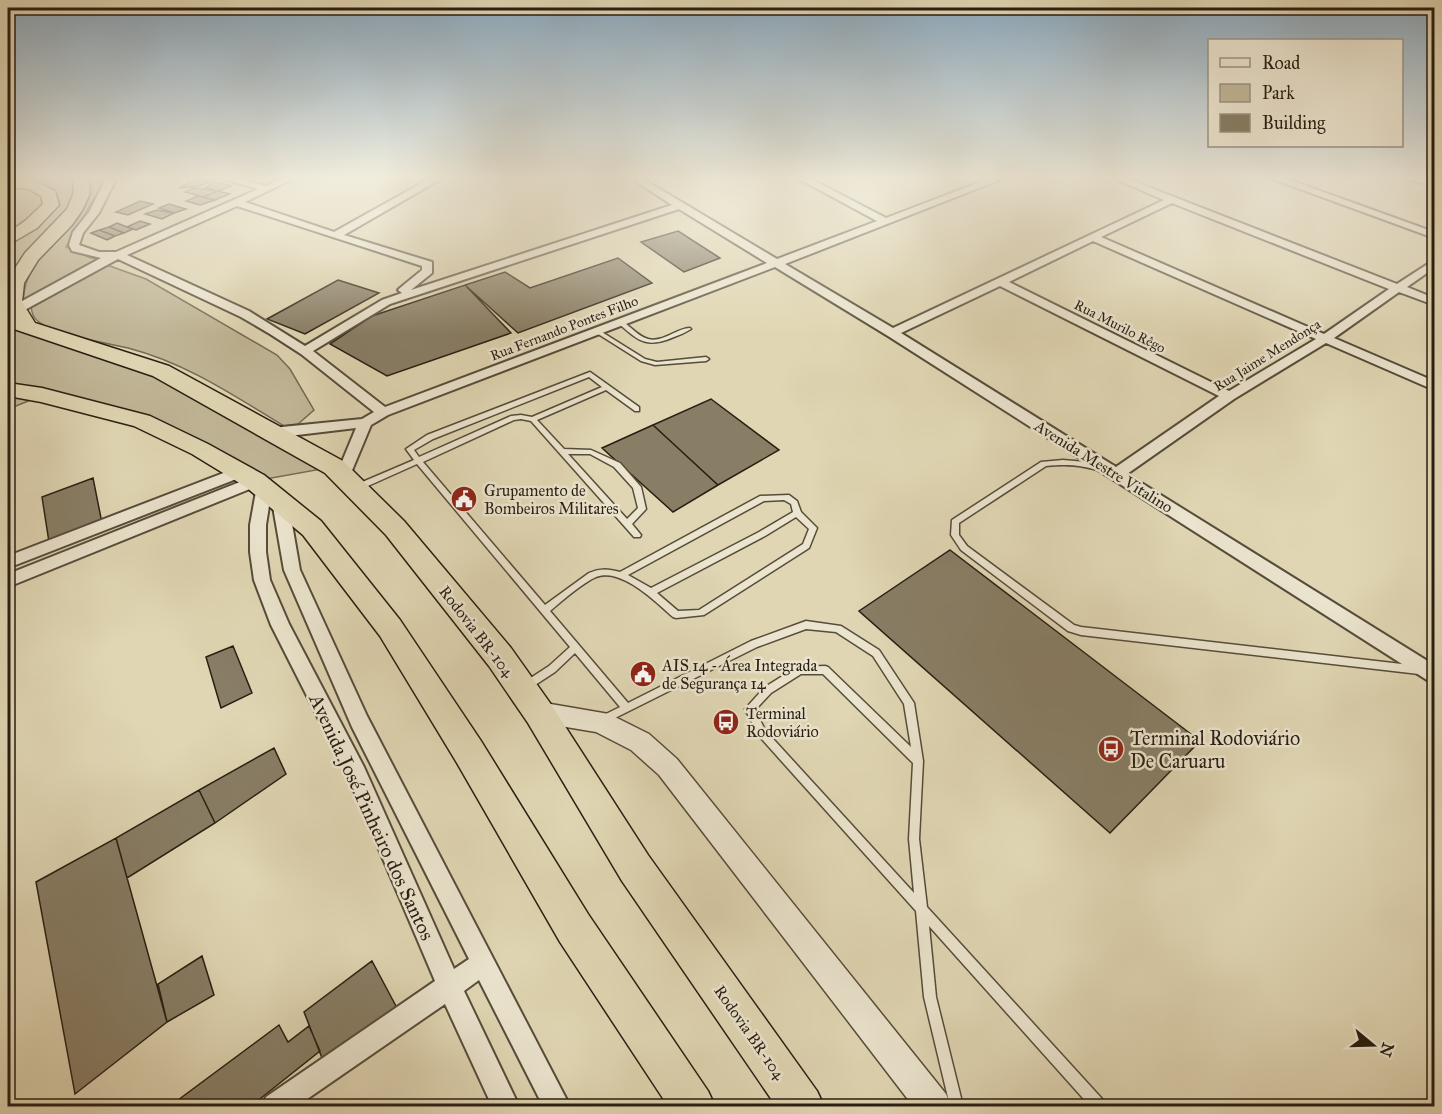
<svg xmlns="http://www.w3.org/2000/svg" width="1442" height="1114" font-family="'IM FELL Great Primer',serif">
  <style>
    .green { fill: #c1b798; stroke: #746a55; stroke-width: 1.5 }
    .building { fill: #887e66; stroke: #281e12; stroke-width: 1.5 }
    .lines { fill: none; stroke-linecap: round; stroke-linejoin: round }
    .service-casing { stroke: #564c3a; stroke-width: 3 }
    .minor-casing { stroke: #564c3a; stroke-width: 4 }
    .tertiary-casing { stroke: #564c3a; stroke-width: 3 }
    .trunk-casing { stroke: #281e12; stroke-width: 3 }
    .service { fill: #ebe4ce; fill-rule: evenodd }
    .minor { fill: #ebe4ce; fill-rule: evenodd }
    .tertiary { fill: #ebe4ce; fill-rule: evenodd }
    .trunk { fill: #e0d6b3; fill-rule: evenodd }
    .labels { text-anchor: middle; stroke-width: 5; stroke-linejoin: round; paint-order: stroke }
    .far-street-label { font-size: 14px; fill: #281e12; stroke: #ebe4ce }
    .street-label { font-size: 16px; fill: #281e12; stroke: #ebe4ce }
    .poi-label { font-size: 16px; fill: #281e12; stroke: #ebe4ce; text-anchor: start }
    .near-poi-label { font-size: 20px; fill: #281e12; stroke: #ebe4ce; text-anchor: start }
    .near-street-label { font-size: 20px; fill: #281e12; stroke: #ebe4ce }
  </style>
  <rect width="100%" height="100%" fill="#e0d6b3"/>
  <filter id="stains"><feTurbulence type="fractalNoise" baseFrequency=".00333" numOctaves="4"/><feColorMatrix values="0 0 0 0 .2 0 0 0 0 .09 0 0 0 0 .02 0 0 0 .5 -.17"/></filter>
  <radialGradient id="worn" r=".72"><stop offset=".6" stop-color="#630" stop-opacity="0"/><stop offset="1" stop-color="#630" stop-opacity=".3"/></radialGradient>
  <!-- green -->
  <path class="green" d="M8,179H82L83,190L15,282L28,327L161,371L333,467L255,481L176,437L38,397L16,406L8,405Z
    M90,179H105L66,247L91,258L103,259L79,269L23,301C26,261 53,247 77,220C83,212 88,200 93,190Z
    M107,265L146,279L277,355L290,369L314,410L298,424L284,426C233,395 186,363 128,348C104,342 58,336 39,322C33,318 32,313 31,307Z"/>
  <!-- building -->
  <path class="building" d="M197,179H216L200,186L179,188Z
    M215,182L231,186L218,191L205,188Z
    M193,188L218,191L203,197L185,192Z
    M218,191L230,194L215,200L203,197Z
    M198,196L215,200L200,205L186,201Z
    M140,201L153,204L128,215L116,212Z
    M169,204L186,209L174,213L159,208Z
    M157,210L174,213L162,219L145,214Z
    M140,221L150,224L136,230L127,227Z
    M117,223L127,227L133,229L124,233L109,227Z
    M109,227L124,233L115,236L99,230Z
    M99,230L115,236L107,240L91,233Z
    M678,231L720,258L684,272L641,242Z
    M618,258L652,283L518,333L465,285L505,272L530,288Z
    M338,280L379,293L305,334L267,319Z
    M465,285L511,333L387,376L330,344L372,316Z
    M711,399L779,450L718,485L653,425Z
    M653,425L718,485L673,512L602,448Z
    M93,478L102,523L49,542L42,497Z
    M950,550L1200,741L1110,833L859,611Z
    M233,646L252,693L221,708L206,657Z
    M274,748L286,774L215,823L199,790Z
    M199,790L215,823L127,878L116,838Z
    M116,838L167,1022L75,1094L36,882Z
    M202,956L214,995L167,1022L158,984Z
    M372,961L397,1008L324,1063L304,1012Z
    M279,1025L288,1042L309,1026L320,1051L251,1106H170Z"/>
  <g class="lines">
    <defs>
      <path id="service" d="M620,320C630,325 637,336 648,339C663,343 677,328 690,328L691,329C686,332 680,335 674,337C646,349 639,341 618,323V321Z
        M597,329L645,359L657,362L706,357L709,359L706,361L655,365L641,361L595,332L594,331Z
        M590,372L639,407V411H635L606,390L537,420L564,449L591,450L620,463L641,487L646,509L632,524L641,535L640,537H634L531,421L521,419L514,420L423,462L545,605L589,573C600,568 609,569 620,572L760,496L789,495L797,501L801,512L817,528L809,548L704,615L676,618L673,617C656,602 621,567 596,577C581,584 563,600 550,611L628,703L751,641L806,621L841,626L879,650L914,703L923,761L919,839L927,907L1104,1101L1105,1106H1090L929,926L936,997L963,1106H950L924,997L916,911L759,736L745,709L765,687L797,667L825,666L828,667L911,747L904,704L873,656L836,632L806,629L757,647L603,724L600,723L598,720L600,717L620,707L575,653L555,672L529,689L526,690L523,689L521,686L523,683L549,666L570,647L417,464L359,490L356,491L352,488L353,486L414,460L406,449L427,435ZM589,377L602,387L532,417L521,415L511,416L419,457L414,450L433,439ZM568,454H590L614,467L633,488L638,508L627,519ZM784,500L791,504L793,512L759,532L651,588L628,575L764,501ZM796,517L809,529L803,544L699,610L678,611L657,593L765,536ZM801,674H823L913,763L909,839L914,893L765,730L755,710L771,693Z
        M1063,460L1086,462L1104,467L1105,469L1101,471C1081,465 1067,464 1046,466L959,523V535L967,546L1074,625L1081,627L1419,666L1422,667L1424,670L1422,673L1419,674L1081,635L1068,631L961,550L951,535L952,520L1041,462Z"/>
      <path id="minor" d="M106,179H116L99,213L83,233L79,245L99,252H116L258,189L223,179H240L266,186L280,179H293L245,202L334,232L429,179H441L344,235L432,262V273L411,290L672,205L632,179H643L777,259L877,221L799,179H811L886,218L988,179H1002L785,264L893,328L1164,200L1115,179H1128L1397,284L1434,260V268L1407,287L1434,298V305L1399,292L1334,338L1434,381V390L1326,343L1234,399L1127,474L1434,665V682L1427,680L888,336L775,267L388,415L371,425L348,480H338L336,476L356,428L272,438L265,433L272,428L362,419L374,412L301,354L270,334L241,317L118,259L21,312H13V306L101,258L72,251L69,245L73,232L89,212ZM1172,203L1389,289L1324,334L1101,237ZM237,206L422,266V270L400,288L398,290L402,293L382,300L305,346L249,311L127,255ZM679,209L767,263L385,407L313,351L390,304ZM1093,241L1316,339L1229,391L1009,282ZM1000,286L1219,396L1116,467L901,333Z
        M1273,179H1287L1434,232V238Z
        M1404,179H1434V185Z
        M239,467L244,468L246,472L244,476L8,568V556Z
        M255,476L260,477L262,482L269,483L272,487L266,525V552L270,580L289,624L364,767L454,969L469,959L352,727L284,570L272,501L275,497H285L288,501L300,570L367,716L570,1106H543L479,980L464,991L519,1106H492L445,1004L297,1106H262L266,1097L435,981L349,779L271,625L254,580L250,552V525L257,486L8,587V574Z"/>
      <path id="tertiary" d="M539,702L609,714L649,734L677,759L946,1094L951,1106H913L659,775L631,750L596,732L530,721L527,713L530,705Z"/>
      <path id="trunk" d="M8,179L33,180L55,191L59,205L37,228L8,245V233L25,221L43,204L41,196L29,189L8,187Z
        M74,179H90L89,195L83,209L72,225L38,260L24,283L22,302L35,323L169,366L343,461L404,521L511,648L550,703L648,855L817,1091L824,1106H776L622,881L528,723L489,666L386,535L325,473L153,376L8,327V315L11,316L8,310V279L25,253L67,209L73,195Z
        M8,383L42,388L150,416L208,444L264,475L321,521L400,620L481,741L588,914L708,1091L715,1106H668L560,942L457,763L380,636L303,535L246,487L192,454L134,426L41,402L8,396Z"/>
    </defs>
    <!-- service casing -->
    <use href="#service" class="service-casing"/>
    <!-- minor casing -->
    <use href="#minor" class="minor-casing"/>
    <!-- tertiary casing -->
    <use href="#tertiary" class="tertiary-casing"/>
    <!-- trunk casing -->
    <use href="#trunk" class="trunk-casing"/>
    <!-- service -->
    <use href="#service" class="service"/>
    <!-- minor -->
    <use href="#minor" class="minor"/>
    <!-- tertiary -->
    <use href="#tertiary" class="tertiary"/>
    <!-- trunk -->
    <use href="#trunk" class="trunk"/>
  </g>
  <!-- sky -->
  <linearGradient id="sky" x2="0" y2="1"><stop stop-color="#8ba8bd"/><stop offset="0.53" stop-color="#f1eddd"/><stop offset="1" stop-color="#f1eddd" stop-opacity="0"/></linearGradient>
  <rect width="1442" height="335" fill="url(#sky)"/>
  <!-- icons -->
  <defs>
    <symbol id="civic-disc" viewBox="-11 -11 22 22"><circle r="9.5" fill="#8f2418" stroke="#ebe4ce"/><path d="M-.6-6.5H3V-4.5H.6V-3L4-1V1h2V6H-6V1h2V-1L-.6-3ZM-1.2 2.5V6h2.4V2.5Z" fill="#fff"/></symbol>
    <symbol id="bus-disc" viewBox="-11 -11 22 22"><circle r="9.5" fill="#8f2418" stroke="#ebe4ce"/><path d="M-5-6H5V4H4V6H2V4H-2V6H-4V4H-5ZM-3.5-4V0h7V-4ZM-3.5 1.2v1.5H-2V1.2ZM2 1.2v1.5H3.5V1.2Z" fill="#fff"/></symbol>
  </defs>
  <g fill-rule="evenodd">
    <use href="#civic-disc" x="449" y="484" width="30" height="30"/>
    <use href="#civic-disc" x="628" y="659" width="30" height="30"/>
    <use href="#bus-disc" x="711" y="707" width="30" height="30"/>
    <use href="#bus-disc" x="1096" y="734" width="30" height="30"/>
  </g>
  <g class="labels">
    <!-- far-street labels -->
    <g class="far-street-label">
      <text transform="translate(1120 326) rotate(27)" y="5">Rua Murilo Rêgo</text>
      <text transform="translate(564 328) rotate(-21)" y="5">Rua Fernando Pontes Filho</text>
      <text transform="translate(1267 355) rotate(-32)" y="5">Rua Jaime Mendonça</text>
    </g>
    <!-- street labels -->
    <g class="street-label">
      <text transform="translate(1104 466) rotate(32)" y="6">Avenida Mestre Vitalino</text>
      <text transform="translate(477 631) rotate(52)" y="6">Rodovia BR-104</text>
      <text transform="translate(750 1032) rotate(55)" y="6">Rodovia BR-104</text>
    </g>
    <!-- poi labels -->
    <g class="poi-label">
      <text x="484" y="496">Grupamento de<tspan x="484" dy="18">Bombeiros Militares</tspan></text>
      <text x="662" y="671">AIS 14 - Área Integrada<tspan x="662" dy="18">de Segurança 14</tspan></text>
      <text x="746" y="719">Terminal<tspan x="746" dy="18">Rodoviário</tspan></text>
    </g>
    <!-- near-poi labels -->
    <g class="near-poi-label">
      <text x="1130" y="745">Terminal Rodoviário<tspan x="1130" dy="23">De Caruaru</tspan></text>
    </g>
    <!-- near-street labels -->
    <g class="near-street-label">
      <text transform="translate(372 817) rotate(65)" y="7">Avenida José Pinheiro dos Santos</text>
    </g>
  </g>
  <!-- margin -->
  <rect width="1442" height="1114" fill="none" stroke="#e0d6b3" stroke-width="30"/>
  <rect x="9" y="9" width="1424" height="1096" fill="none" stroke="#281e12" stroke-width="3"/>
  <rect x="15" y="15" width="1412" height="1084" fill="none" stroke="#281e12" stroke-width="1.5"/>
  <!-- legend -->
  <rect x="1208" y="39" width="195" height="108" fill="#ebe4ce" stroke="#9d9583" stroke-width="1.5"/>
  <rect x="1220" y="58" width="30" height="9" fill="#ebe4ce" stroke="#9d9583" stroke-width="1.5"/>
  <text x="1262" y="69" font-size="18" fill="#281e12">Road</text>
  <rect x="1220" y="84" width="30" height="18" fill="#c1b798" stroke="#9d9583" stroke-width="1.5"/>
  <text x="1262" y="99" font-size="18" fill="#281e12">Park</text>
  <rect x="1220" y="114" width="30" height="18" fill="#887e66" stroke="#9d9583" stroke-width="1.5"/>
  <text x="1262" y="129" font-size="18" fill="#281e12">Building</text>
  <!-- north arrow -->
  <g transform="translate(1373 1045) rotate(109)" stroke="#ebe4ce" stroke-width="4.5" paint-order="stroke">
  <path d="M0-4.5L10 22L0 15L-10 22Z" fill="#281e12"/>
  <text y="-9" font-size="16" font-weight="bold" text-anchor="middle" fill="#281e12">N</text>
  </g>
  <rect width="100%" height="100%" filter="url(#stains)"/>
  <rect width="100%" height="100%" fill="url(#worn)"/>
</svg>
